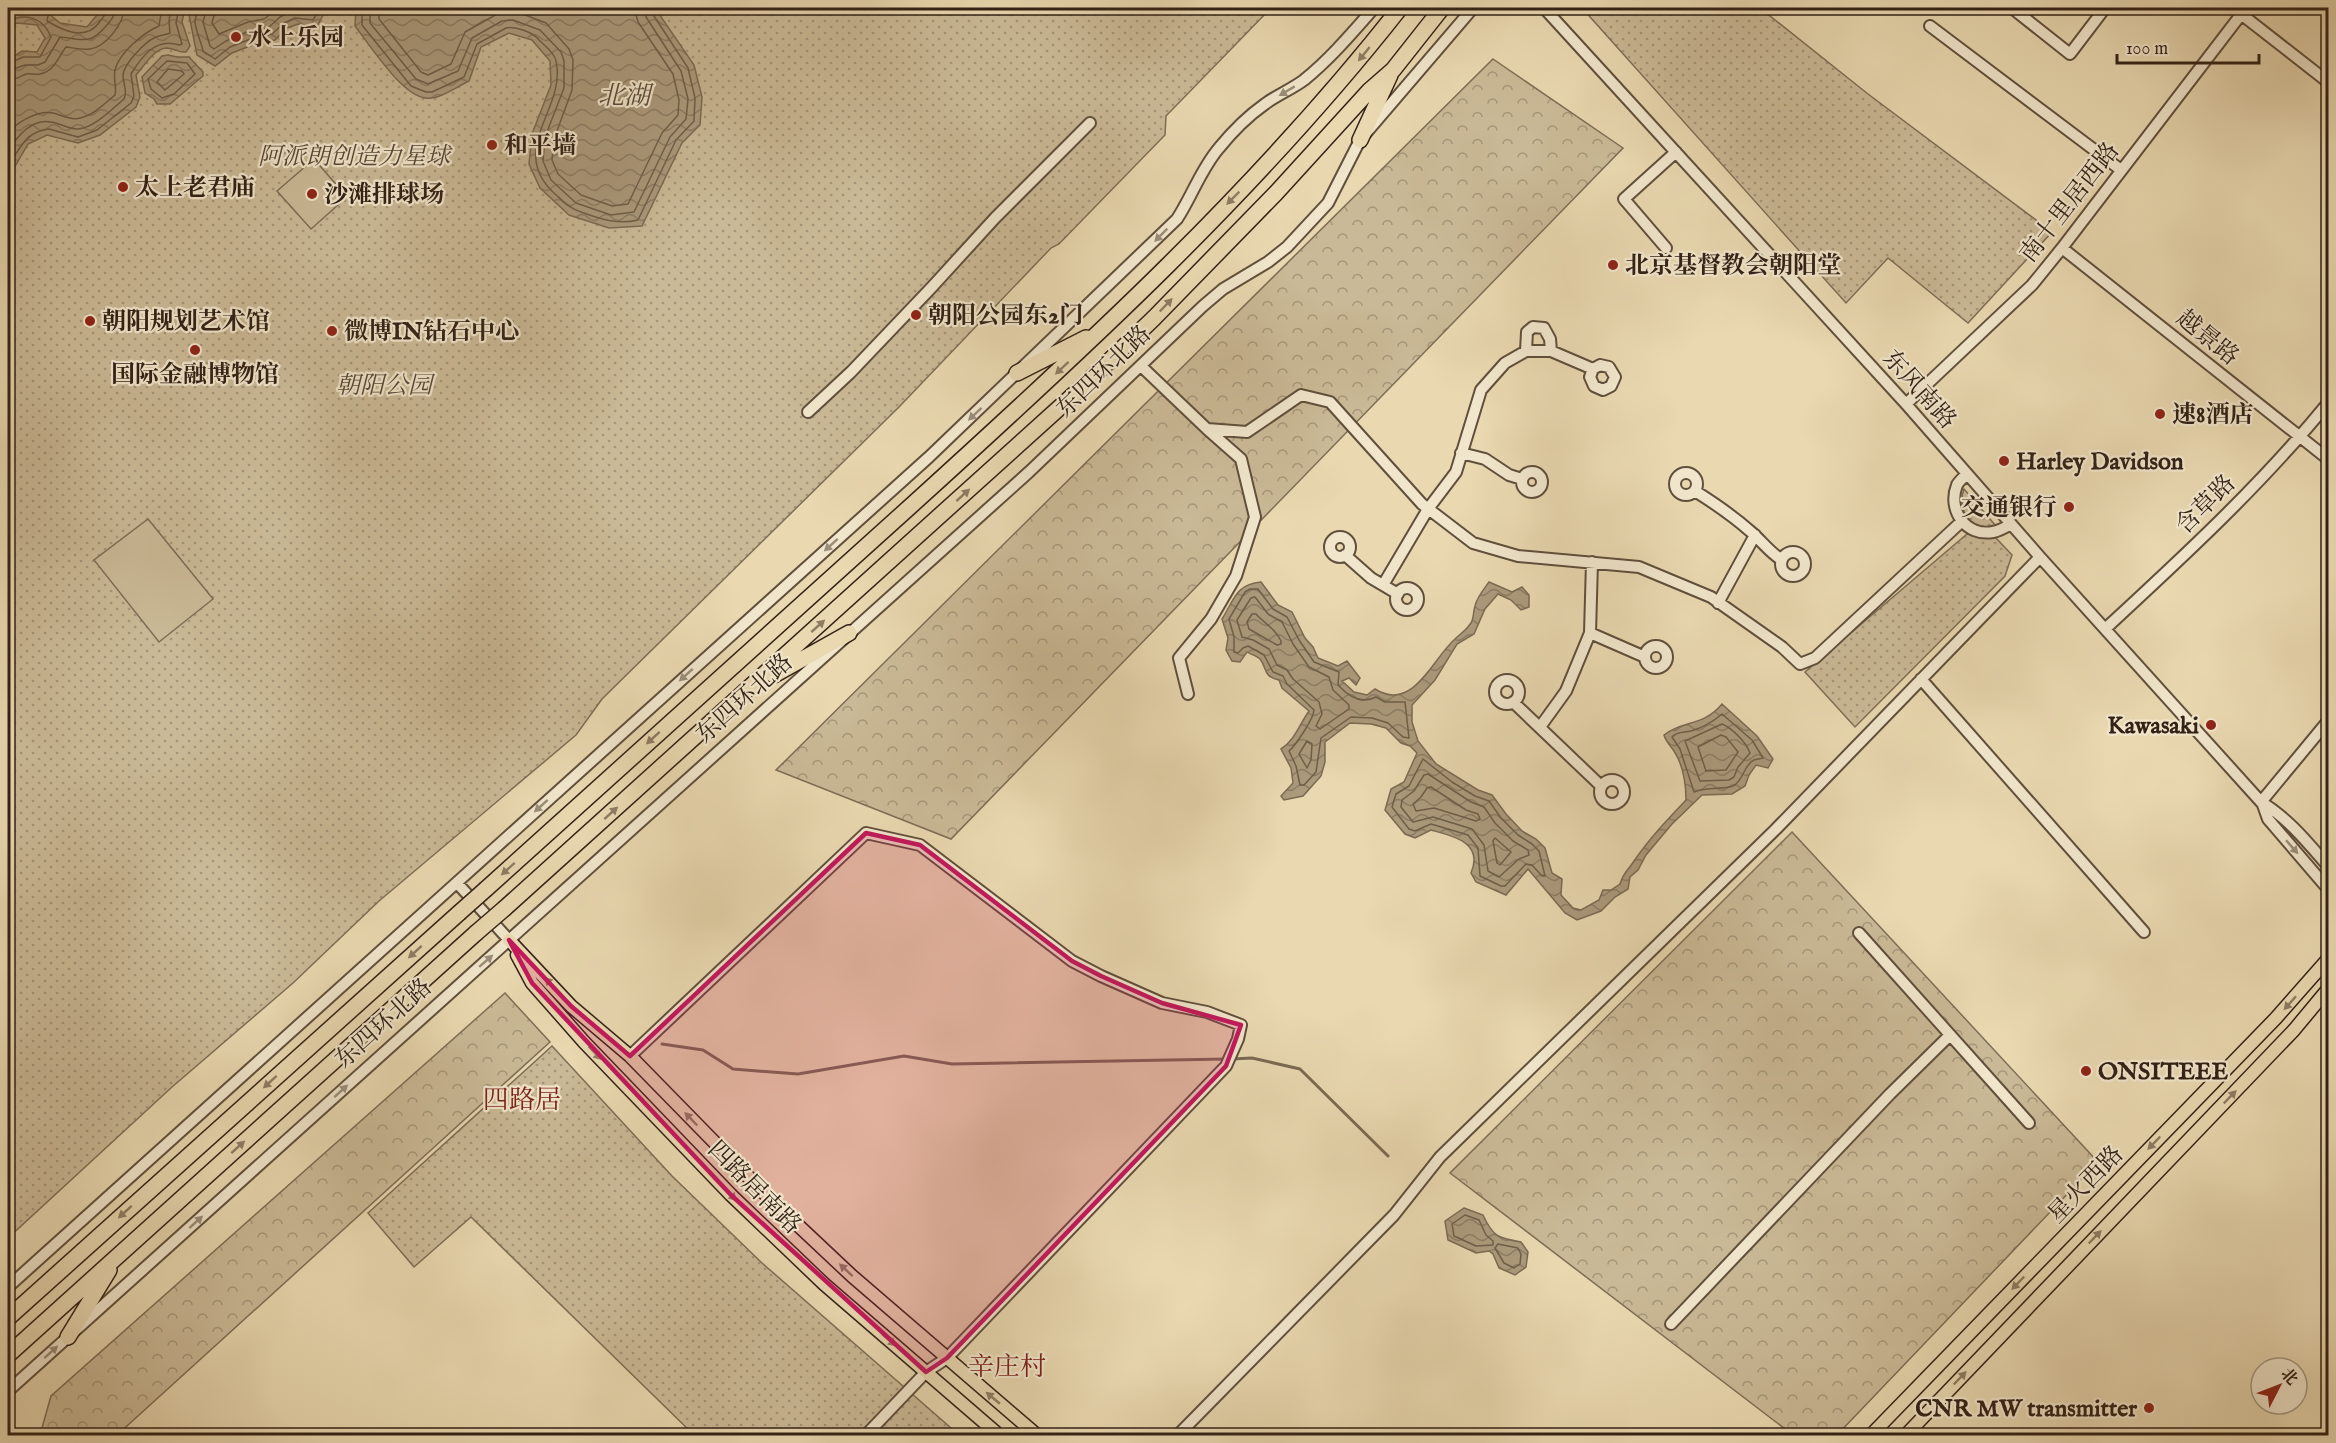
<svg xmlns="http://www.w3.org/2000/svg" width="2336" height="1443" font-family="'IM FELL English','Noto Serif SC',serif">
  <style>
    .green { fill: url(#green-dots); stroke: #7e6d56; stroke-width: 1.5 }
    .forest { fill: url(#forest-crowns); stroke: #7e6d56; stroke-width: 1.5 }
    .pitch { fill: #cab996; stroke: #7e6d56; stroke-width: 1.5 }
    .water { fill: url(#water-waves); stroke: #7b6a53; stroke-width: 1.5 }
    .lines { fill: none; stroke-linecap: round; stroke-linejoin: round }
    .shore { stroke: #6e5e49; stroke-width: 1.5 }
    .stream { stroke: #7b6a53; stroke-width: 3 }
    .minor-casing { stroke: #604f3c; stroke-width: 14 }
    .major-casing { stroke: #322116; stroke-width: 15 }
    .highway-casing { stroke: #322116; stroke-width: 18 }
    .minor { stroke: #f1e6cc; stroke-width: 10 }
    .major { stroke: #e9d8b0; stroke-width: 12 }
    .highway { stroke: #e9d8b0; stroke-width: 15 }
    .highway-bridge-casing { stroke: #322116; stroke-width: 18; stroke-linecap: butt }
    .highway-bridge { stroke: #e9d8b0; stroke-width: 15 }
    .oneway { fill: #8e7c63 }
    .oneway2 { fill: #9b8d7a }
    .marked { fill: #c2185b; fill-opacity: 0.2; stroke: #c2185b; stroke-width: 4.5; stroke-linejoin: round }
    .poi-dot { fill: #8f2418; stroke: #f1e6cc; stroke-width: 2 }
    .labels { text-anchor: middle; stroke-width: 4.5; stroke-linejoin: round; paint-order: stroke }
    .poi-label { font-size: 24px; font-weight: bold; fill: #322116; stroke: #f1e6cc; text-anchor: start }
    .park-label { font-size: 24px; font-style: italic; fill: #584736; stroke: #f1e6cc }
    .street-label { font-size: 24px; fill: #322116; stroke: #f1e6cc }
    .water-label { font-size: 26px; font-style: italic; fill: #5c4b3a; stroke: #f1e6cc }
    .neighbourhood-label { font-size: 26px; fill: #7a1f14; stroke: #f1e6cc }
  </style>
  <defs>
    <pattern id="green-dots" width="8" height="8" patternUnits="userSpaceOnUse" patternTransform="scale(1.5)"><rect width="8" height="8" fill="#cab996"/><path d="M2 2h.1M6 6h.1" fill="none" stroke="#a59679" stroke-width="1.8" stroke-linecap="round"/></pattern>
    <pattern id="forest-crowns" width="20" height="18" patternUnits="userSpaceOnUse" patternTransform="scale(1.5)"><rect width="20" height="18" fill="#cab996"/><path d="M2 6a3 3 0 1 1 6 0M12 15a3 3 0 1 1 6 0" fill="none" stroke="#a59679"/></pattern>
    <pattern id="water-waves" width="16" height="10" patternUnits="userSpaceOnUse" patternTransform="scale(1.5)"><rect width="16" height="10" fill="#ab9a7c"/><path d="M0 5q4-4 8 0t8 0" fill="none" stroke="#8c7d65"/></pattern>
  </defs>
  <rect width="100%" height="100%" fill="#e9d8b0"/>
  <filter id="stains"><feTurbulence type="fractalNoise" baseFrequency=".00333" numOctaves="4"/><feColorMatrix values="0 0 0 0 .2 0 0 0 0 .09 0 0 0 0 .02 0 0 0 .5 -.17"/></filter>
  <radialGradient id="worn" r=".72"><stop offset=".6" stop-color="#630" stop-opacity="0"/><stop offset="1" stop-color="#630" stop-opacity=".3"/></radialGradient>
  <!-- green -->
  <path class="green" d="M8,8H1271L1166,116L1165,135L1059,244L1051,248L899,407L602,699L576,735L379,901L293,983L172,1087L8,1238Z
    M1582,8H1760L1868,94L2052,232L1968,323L1888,258L1846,303Z
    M1964,489L1996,526C1972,536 1956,510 1964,489Z
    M1967,534L1995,537L2012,555L2005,576L1855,727L1805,672Z
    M552,1046L672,1176L762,1263L959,1435H694L471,1217L414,1267L368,1213Z"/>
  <!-- forest -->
  <path class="forest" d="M1493,59L1623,148L951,839L776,770Z
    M1792,832L2098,1162L1836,1436L1793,1435L1450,1173Z
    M505,993L550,1042L117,1435H40L51,1396Z"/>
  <!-- pitch -->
  <path class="pitch" d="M314,159L347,197L311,229L277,191Z
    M148,519L213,599L159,642L94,560Z"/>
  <!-- water -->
  <path class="water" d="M8,8H42L60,23L87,27L103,8H185L182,22L190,46L186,52C178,53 174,48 166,48C154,49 144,66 136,75L140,97L136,107L100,135L78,143L47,135L28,144L13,170L8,172V60L22,51L37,52L45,38L37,25L17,23L8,29Z
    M195,8C206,7 232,11 240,8H327L315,30L306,25L298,24L287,28L275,40L255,44L232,53L215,66L197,55L189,15Z
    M356,8H655L694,65L702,97L700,125L682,143L642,226L609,228L569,215L540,188L529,164L532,134L551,85L550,61L532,40L509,33L481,47L469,81C458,86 439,100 426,98C402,96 370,45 355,26Z
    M168,55L177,57H189L203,72V76L170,104H157L154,99L145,93L142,77L162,56Z
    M1261,582L1278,605L1292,612L1305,638L1313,647L1318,658L1338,666L1347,661L1360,678L1356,685L1349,678L1342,681L1354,692L1367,695L1375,689C1413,713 1432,659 1455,639C1461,633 1466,631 1471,623C1474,618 1473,612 1475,606C1477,597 1484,589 1489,582L1512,592L1522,587L1529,595V607L1521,610L1511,600L1498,594L1485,609L1474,634L1457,644L1435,680L1412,705V722L1418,741L1436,764L1478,790L1492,795L1506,814L1522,831L1536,839L1545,848L1552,873L1562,879L1561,895L1573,908L1581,910L1599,900L1603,890H1611L1620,884C1624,871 1627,872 1634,861C1649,839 1667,820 1686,800C1686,784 1683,765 1674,751C1670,745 1666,742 1664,735C1683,720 1703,727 1722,704L1757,736L1773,759L1768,768L1756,765L1749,775L1745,786L1732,794L1702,795L1672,824L1646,855L1638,870L1630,877L1628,889L1615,897L1601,911L1577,920L1565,913L1528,869L1506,895L1476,882L1471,873C1484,842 1453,836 1431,830L1415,838L1405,834L1385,810L1391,789L1404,782L1417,753L1410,746L1401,743L1386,728L1371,724L1350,723L1325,742V762L1321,776L1303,796L1284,800L1281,796L1293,783L1291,768L1281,749C1295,740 1299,725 1309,711L1282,688L1279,680C1262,676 1268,669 1260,659C1257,656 1250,654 1247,652L1240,662L1232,661L1226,650L1228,638L1222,619C1234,600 1236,584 1261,582Z
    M1464,1208L1483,1215C1493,1237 1498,1238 1521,1242L1528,1252L1526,1267L1515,1275L1499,1268L1493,1254L1489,1251L1476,1253L1448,1240L1445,1221Z"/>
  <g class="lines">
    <!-- shore -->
    <path class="shore" d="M63,8L49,10L47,21C62,30 84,41 98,24C102,18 107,14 108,8
      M199,8C198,13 195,16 195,22C196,32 201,41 203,51L215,59L230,47L253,38L272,34L284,23L295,18L313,20L320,8
      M207,8L203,22L210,46L214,49L226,41L249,31L268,28L280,17L292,11H308L312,8
      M216,8L212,23L219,34L248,22L264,19L279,8
      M362,8V25L411,86L426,92H432L464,77L477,44L506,28C515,26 533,32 539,40C544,45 555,53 556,61C567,109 506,149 555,194C563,201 570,209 581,212C600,219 618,225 638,220L676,140L694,121L695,98L688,68L652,13L651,8
      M370,8V23L416,79L428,84L458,71L472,38L502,21L513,20L540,30L561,52L564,61V88L545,137L543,161L551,180L576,203L611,215L634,212L670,137L686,119L688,99L681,71L646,17L643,8
      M379,8V19L421,72L428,75L451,64L465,32L499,13L515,11L546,23L569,49L573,60L572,90L554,139L552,160L558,174L581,195L612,206L628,204L662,133L678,115L679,100L673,74L638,22L634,8
      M8,22C26,11 44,19 51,37L40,57H23L8,64
      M167,61L187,63L195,74L174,94L162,98L151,89L148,79Z
      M168,69L182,71L184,74L165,90L157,82Z
      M8,71L25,65H38L45,62L60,37C85,39 89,46 107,25C112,19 115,15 115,8
      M8,80C15,80 19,77 26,74C30,73 36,75 40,74C55,71 58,57 66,47C74,48 82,50 90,49C106,47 124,23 124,8
      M8,134C16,122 38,110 53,113C61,115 72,121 80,118C94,115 105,103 115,95C117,87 113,79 115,70C119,53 143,33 159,26L162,8
      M8,152C16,138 31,118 51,122C59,123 69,129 78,129C94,128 112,109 124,99C128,91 123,84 123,76C123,64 146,41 156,37C161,35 166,35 170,33L169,21L171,8
      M8,165C21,149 24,132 49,129L78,137L97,130L131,103L134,96L131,74C142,56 156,37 179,45L182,44L176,23L179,8
      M1250,589H1258L1273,609L1287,617L1299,640L1314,662L1339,672L1338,685C1348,696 1361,705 1376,697L1385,702H1405L1409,738L1403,737L1388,723L1372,718L1351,717L1321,738L1316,772L1304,785H1300L1296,766L1289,751C1296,745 1314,718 1314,710L1287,684L1283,676L1273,672L1264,655L1248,646L1243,648L1238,653L1234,652V637L1229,619L1245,592Z
      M1255,597L1268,614L1282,622L1293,644L1309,667L1329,677L1333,690L1349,705V709L1320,729L1316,726L1322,714L1319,702L1293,679L1287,670L1277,665L1269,649L1253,640L1242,637L1237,620L1251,598Z
      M1252,614H1256C1265,624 1275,628 1281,641V644L1277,645L1249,629L1247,622Z
      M1722,714L1752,740L1763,758C1760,759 1757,759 1754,760C1743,765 1744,781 1733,786C1723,790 1707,786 1694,792L1680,749L1672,737C1678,731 1683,733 1691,731C1701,728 1714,721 1722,714Z
      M1722,724C1732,728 1746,742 1750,753L1738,767L1734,777L1729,780L1700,781L1685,741Z
      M1721,735L1726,737L1738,752L1726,770L1706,771L1698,747Z
      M1307,741L1312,744L1311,760L1307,768L1299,754Z
      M1423,759L1452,782L1475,796L1489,801L1501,818L1518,835L1532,844L1539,851L1545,876H1542L1532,865L1526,864L1505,886H1501L1480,876L1478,848L1468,835L1431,824L1415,831L1409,829L1392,807L1396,794L1409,786Z
      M1428,774L1471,802L1484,807L1495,823L1513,841L1528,850L1529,855L1519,859L1499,877L1488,871L1484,845L1472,829L1433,817L1413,822L1401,807L1402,800L1414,791L1424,775Z
      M1427,788L1431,787L1466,810L1478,814L1480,819L1476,821L1434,808L1416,811L1413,804L1421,797Z
      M1495,838L1511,852L1500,865L1497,863L1493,841Z
      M1465,1215L1479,1220L1486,1235L1493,1241V1245L1476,1246L1454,1236L1452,1224Z
      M1498,1244L1518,1248L1521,1254L1520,1264L1514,1268L1504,1263L1495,1248Z"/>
    <!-- stream -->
    <path class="stream" d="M662,1044L703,1050L733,1069L798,1074L904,1056L952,1064L1226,1059
      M1232,1059L1252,1058L1300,1069L1388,1156"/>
    <defs>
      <path id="minor" d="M1544,8L1906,404L2040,557L2261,802C2288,818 2308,843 2328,866
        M2012,8L2070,54L2105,8
        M2241,14L2328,82
        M1930,26L2121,170
        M1666,248L1624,199L1676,152
        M2062,248L2328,459
        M1526,351L1527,332L1533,327L1544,328L1550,339L1551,351
        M1141,366L1207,429L1247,432L1301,395L1330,402L1422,504L1473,543L1518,556L1639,567L1711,597L1782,647L1800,664L1815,658L1961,522
        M1906,404L2032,285L2062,248L2246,8
        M808,412L851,372L932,287L995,218L1090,123
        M1461,453L1485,459L1509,475L1522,479
        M1522 482a10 10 0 1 1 20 0a10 10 0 1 1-20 0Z
        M1675 484a11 11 0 1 1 22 0a11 11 0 1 1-22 0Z
        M1967,474C1964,477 1959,481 1957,485C1947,510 1966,537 1993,532C1999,531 2006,527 2011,524
        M1695,491C1714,503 1733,516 1750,531C1761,540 1769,552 1782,560
        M1330 547a10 10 0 1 1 20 0a10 10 0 1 1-20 0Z
        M1781 564a12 12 0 1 1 24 0a12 12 0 1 1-24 0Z
        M1345,555L1371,578L1398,594
        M1383,585L1428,509L1456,472L1481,390L1505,363L1526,351H1551L1593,369L1600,365L1609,367L1615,377L1611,386L1603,390L1594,386L1590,377L1593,369
        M1396 599a11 11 0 1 1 22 0a11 11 0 1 1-22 0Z
        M1718,603L1755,535
        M2105,629C2183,557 2261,485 2328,403
        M1590,633L1645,657
        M1645 657a11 11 0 1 1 22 0a11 11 0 1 1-22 0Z
        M1921,679L2144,932
        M1495 692a12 12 0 1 1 24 0a12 12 0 1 1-24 0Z
        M1188,694L1179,658L1211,619L1236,576L1255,517L1241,459L1207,429
        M1513,702L1601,786
        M1540,727L1566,691L1590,633L1592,562
        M1600 792a12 12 0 1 1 24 0a12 12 0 1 1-24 0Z
        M2261,802L2328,721
        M2262,802L2268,819L2328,889
        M457,883L509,940
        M1859,933L2029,1123
        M630,1056L866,833L920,845L1072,961L1101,976L1162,1003L1207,1012L1241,1025L1238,1039L1226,1066L947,1358L926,1372L865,1436
        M8,1287L929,457L1177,219C1192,196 1201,169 1219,148C1232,132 1248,116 1265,104C1277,95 1292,89 1304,80C1330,59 1352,33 1374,8
        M1671,1324L1890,1094L1949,1036
        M8,1391L1029,472L1203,306L1223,289L1268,262L1287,247L1328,203L1360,140L1473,8
        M8,1429L14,1436
        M1177,1436L1394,1215L1440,1157L1776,829L2040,557"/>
      <path id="major" d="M509,940L571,1006L630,1056L769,1198L852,1276L1038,1436
        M517,955L532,983L584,1042L731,1195L824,1284L1000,1436
        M1870,1436L2276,1018L2328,959
        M1905,1436L2294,1030L2328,989"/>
      <path id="highway" d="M1360,140L1390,75
        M1017,373L1086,338
        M774,675L849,633
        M486,889C628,761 770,632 913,504C1085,348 1257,190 1400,8
        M505,908L1079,390L1154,318L1276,193L1369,91L1393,70L1442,8
        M8,1318L459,913
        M68,1337L109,1270
        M8,1355L476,933"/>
    </defs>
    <!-- minor casing -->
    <use href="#minor" class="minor-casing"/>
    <!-- major casing -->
    <use href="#major" class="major-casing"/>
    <!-- highway casing -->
    <use href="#highway" class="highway-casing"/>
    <!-- minor -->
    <use href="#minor" class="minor"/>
    <!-- major -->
    <use href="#major" class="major"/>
    <!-- highway -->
    <use href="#highway" class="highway"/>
    <defs>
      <path id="highway-bridge" d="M459,913L486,889
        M476,933L505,908"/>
    </defs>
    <!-- highway-bridge casing -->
    <use href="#highway-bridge" class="highway-bridge-casing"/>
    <!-- highway-bridge -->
    <use href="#highway-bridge" class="highway-bridge"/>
  </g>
  <!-- one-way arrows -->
  <defs><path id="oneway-solid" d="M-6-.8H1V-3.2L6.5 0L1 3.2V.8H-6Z" transform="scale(1.5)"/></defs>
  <g class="oneway">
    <use href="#oneway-solid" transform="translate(1364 54) rotate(129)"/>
    <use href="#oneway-solid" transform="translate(1233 198) rotate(135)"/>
    <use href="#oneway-solid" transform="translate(1166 305) rotate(-46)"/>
    <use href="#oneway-solid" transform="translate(1062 368) rotate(137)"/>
    <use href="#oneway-solid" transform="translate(963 495) rotate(-42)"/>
    <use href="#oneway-solid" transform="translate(818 626) rotate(-42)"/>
    <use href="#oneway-solid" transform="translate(653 738) rotate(138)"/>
    <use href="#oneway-solid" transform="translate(611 813) rotate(-42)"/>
    <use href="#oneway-solid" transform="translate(508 869) rotate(138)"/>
    <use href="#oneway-solid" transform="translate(415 952) rotate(138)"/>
    <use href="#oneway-solid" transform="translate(551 984) rotate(-134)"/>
    <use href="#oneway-solid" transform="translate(2290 1003) rotate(132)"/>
    <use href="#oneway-solid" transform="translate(595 1053) rotate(46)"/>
    <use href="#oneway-solid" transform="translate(270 1082) rotate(138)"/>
    <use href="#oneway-solid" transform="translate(2230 1097) rotate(-46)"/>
    <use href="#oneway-solid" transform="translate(691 1119) rotate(-134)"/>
    <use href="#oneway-solid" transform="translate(2154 1143) rotate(134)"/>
    <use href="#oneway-solid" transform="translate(238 1147) rotate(-42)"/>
    <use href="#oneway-solid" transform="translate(730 1194) rotate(45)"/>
    <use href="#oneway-solid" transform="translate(125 1212) rotate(138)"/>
    <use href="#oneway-solid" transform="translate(2095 1237) rotate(-46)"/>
    <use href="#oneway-solid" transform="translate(846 1270) rotate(-137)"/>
    <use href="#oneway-solid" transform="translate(2018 1283) rotate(134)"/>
    <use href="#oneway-solid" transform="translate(889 1340) rotate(41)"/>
    <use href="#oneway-solid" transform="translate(1960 1378) rotate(-46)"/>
    <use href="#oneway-solid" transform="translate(993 1398) rotate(-140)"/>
  </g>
  <g class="oneway2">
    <use href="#oneway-solid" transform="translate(1287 91) rotate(149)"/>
    <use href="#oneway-solid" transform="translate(1161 235) rotate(135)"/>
    <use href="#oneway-solid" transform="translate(975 414) rotate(137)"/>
    <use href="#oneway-solid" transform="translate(831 545) rotate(138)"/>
    <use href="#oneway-solid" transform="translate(686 675) rotate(138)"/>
    <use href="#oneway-solid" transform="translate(541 806) rotate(138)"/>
    <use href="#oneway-solid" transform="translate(2292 847) rotate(49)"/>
    <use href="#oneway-solid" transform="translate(486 961) rotate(-41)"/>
    <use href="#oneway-solid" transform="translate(341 1091) rotate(-42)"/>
    <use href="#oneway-solid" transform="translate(196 1222) rotate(-42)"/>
    <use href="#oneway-solid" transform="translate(51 1352) rotate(-42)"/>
  </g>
  <!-- marked area -->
  <path class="marked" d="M866,833L920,845L1072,961L1101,976L1162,1003L1241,1025L1226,1066L947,1358L926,1372L731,1195L532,983L509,940L571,1006L630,1056Z"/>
  <!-- markers -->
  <g class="poi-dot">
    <circle cx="236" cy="37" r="6"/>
    <circle cx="492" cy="145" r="6"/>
    <circle cx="123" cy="187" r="6"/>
    <circle cx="312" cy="194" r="6"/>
    <circle cx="1613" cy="265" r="6"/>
    <circle cx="916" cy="315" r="6"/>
    <circle cx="90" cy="321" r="6"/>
    <circle cx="332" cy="331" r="6"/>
    <circle cx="195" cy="350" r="6"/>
    <circle cx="2160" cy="414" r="6"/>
    <circle cx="2004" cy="461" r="6"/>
    <circle cx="2069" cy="507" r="6"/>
    <circle cx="2211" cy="725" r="6"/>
    <circle cx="2086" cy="1071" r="6"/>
    <circle cx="2149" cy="1408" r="6"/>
  </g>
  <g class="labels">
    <!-- poi labels -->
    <g class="poi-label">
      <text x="248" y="45">水上乐园</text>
      <text x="504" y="153">和平墙</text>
      <text x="135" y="195">太上老君庙</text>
      <text x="324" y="202">沙滩排球场</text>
      <text x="1625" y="273">北京基督教会朝阳堂</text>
      <text x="928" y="323">朝阳公园东2门</text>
      <text x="102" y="329">朝阳规划艺术馆</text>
      <text x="344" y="339">微博IN钻石中心</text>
      <text x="195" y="382" text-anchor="middle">国际金融博物馆</text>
      <text x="2172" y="422">速8酒店</text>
      <text x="2016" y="469">Harley Davidson</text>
      <text x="2057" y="515" text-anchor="end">交通银行</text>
      <text x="2199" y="733" text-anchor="end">Kawasaki</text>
      <text x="2098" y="1079">ONSITEEE</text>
      <text x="2137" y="1416" text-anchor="end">CNR MW transmitter</text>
    </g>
    <!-- park labels -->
    <g class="park-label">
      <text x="354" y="164">阿派朗创造力星球</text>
      <text x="384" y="393">朝阳公园</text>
    </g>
    <!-- street labels -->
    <g class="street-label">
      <text transform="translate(2069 202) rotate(-52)" y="8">南十里居西路</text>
      <text transform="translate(2208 337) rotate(39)" y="8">越景路</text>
      <text transform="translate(1103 371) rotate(-44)" y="8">东四环北路</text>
      <text transform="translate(1920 389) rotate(48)" y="8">东风南路</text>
      <text transform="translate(2205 504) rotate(-45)" y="8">含草路</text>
      <text transform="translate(744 698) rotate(-42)" y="8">东四环北路</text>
      <text transform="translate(383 1023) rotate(-42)" y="8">东四环北路</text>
      <text transform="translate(2085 1184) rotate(-46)" y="8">星火西路</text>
      <text transform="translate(755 1187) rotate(45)" y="8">四路居南路</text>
    </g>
    <!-- water labels -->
    <g class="water-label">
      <text x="624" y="104">北湖</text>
    </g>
    <!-- neighbourhood labels -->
    <g class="neighbourhood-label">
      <text x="522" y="1108">四路居</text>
      <text x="1007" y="1375">辛庄村</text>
    </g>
  </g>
  <!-- margin -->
  <rect width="2336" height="1443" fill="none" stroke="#e9d8b0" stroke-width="30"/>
  <rect x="9" y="9" width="2318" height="1425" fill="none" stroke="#322116" stroke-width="3"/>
  <rect x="15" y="15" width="2306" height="1413" fill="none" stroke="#322116" stroke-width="1.5"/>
  <!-- north arrow -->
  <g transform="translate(2279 1386) rotate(48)"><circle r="28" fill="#f1e6cc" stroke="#a59783" stroke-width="1.5"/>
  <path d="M0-4.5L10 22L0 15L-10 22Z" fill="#8f2418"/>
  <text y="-9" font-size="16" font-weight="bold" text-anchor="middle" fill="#322116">北</text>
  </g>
  <!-- scale -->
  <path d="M2117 54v9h142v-9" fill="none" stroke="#322116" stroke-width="3"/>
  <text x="2126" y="54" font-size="18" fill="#322116" stroke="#f1e6cc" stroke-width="4.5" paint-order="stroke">100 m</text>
  <rect width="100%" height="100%" filter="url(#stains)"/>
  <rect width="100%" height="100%" fill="url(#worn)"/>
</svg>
